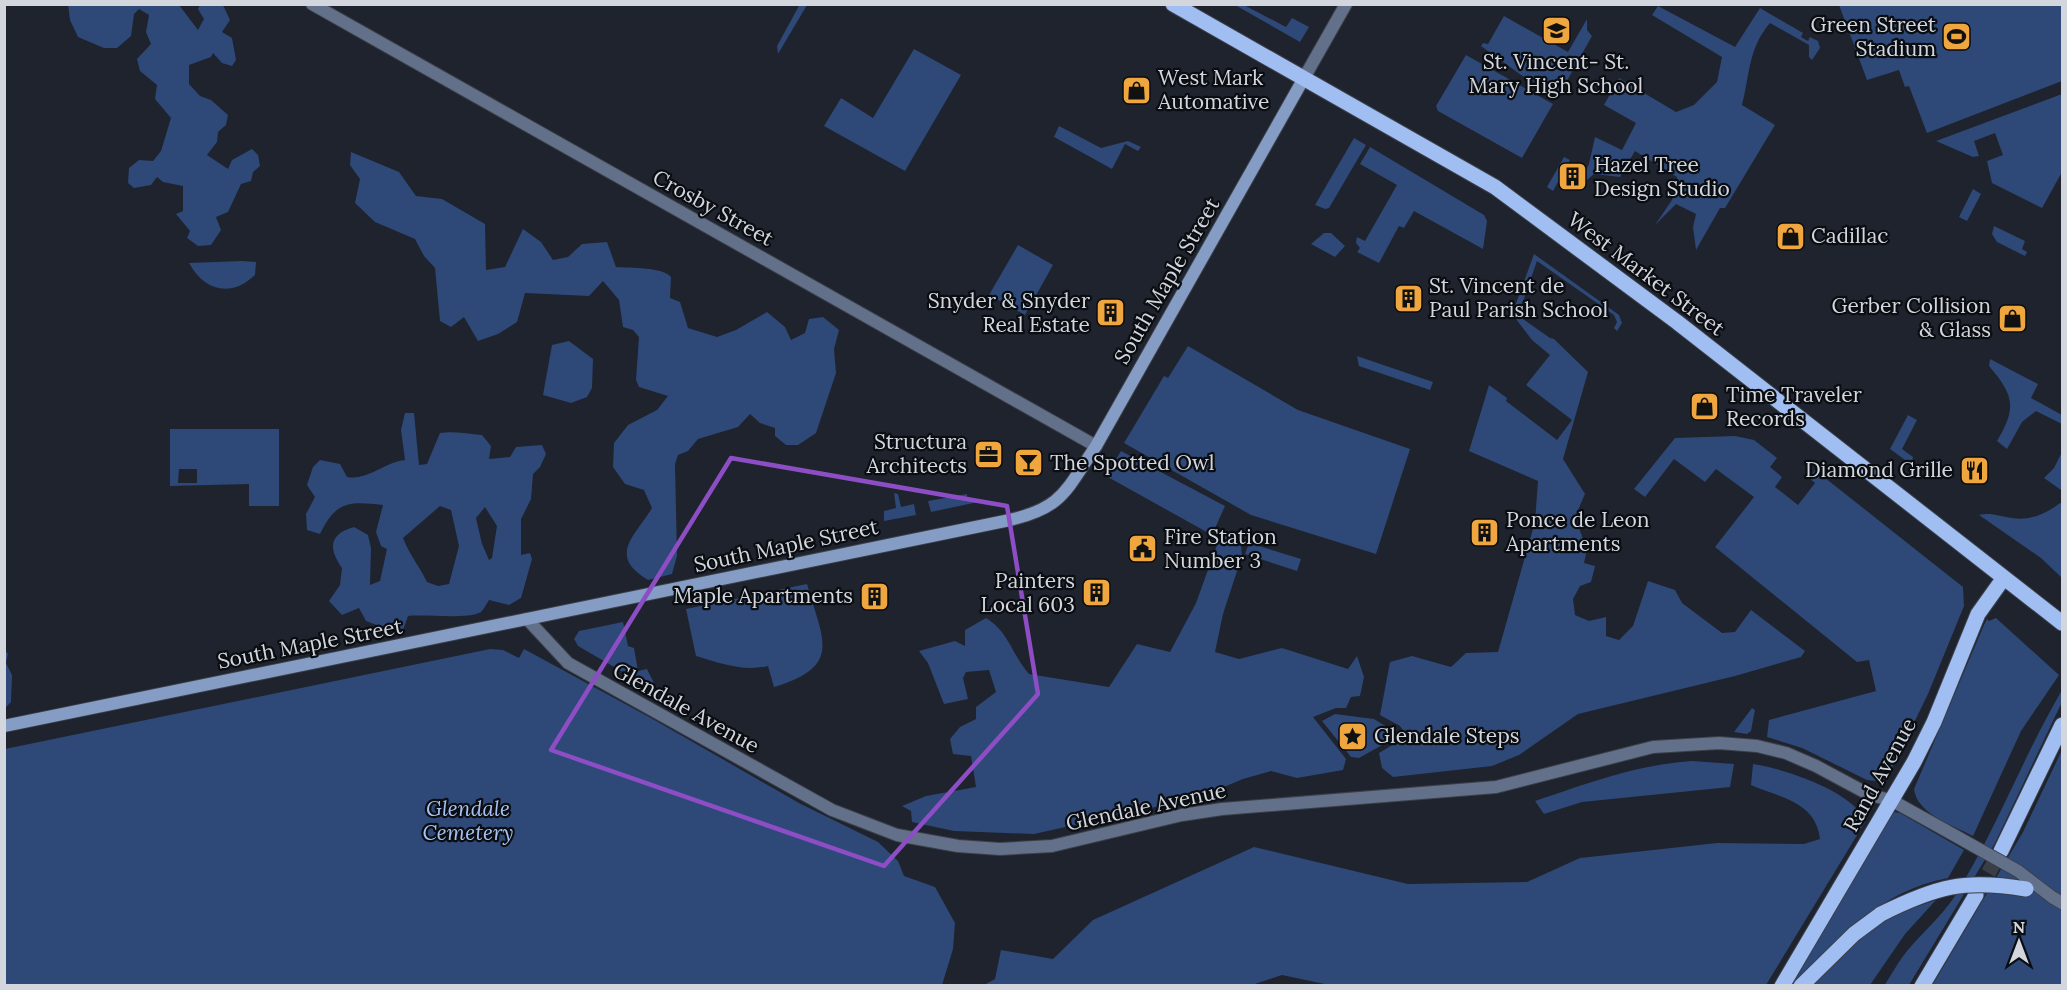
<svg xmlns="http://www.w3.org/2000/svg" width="2067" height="990" font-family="Lora,serif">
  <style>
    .green { fill: #2e4877; fill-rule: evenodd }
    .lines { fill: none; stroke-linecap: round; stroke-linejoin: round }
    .primary-tunnel { stroke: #393e47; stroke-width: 15; stroke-dasharray: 15 8; stroke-linecap: butt }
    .tertiary-casing { stroke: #3b4049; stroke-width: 14 }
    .secondary-casing { stroke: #3b4049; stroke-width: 14 }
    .primary-casing { stroke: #3b4049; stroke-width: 17 }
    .tertiary { stroke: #627089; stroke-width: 12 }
    .secondary { stroke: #859cc4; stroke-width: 12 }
    .primary { stroke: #a0bef2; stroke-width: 15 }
    .tertiary-bridge-casing { stroke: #3b4049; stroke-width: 14; stroke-linecap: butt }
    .primary-bridge-casing { stroke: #3b4049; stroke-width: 17; stroke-linecap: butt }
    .tertiary-bridge { stroke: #627089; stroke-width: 12 }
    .primary-bridge { stroke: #a0bef2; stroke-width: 15 }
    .marked { fill: none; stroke: #8d4ec5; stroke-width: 4.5; stroke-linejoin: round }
    .labels { text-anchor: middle; stroke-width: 4.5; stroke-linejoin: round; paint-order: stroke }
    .poi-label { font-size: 21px; fill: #d3d7dd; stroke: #0a0d11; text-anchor: start }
    .street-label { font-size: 21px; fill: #d3d7dd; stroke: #0a0d11 }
    .park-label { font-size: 21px; font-style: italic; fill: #a7c3f4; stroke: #0a0d11 }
  </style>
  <rect width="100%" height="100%" fill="#1e232d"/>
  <!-- green -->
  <path class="green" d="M68,4L179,5L198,30L204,19L198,9L200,5H223L230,20L222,32L232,38L236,60L232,66L222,63L213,53L211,57L189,65V84L200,96L211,100L228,115L226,125L218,132L217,142L207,155L228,169L232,160L252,149L258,155L260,166L253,172L251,181L241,184L228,212L216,217L221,230L211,245L198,246L187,238L190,231L176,214L183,211V186L163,182L157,177L151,185L134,188L128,183L129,168L139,160L153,161L161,151L171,118L155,99L157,85L140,71L137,59L151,44L146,32L149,15L139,9L134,14L131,36L117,48H104L78,37L70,20Z
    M800,4L807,5L778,54L777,46Z
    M1235,5H1244L1286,27L1292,18L1309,27L1300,42Z
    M1839,5H2062V81L1927,133L1909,86L1905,87L1899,70L1867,80Z
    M1658,6L1735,47L1760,8L1803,33L1801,37L1808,41L1810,37L1818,41L1820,48L1812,60L1809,57V45L1770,23C1748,49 1750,74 1742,105L1775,125L1725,208H1720L1696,250L1693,227L1696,214L1676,204L1655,225L1672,200L1677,177L1635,151L1620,177L1594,174L1575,190L1589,164L1595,137L1622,150L1636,123L1604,105L1619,78L1676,112L1694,105L1717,82L1722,57L1652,15Z
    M1504,16L1568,52L1587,19V30L1592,36L1559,95L1521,75L1481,46L1483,43L1488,44Z
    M914,49L961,75L905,171L824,126L841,98L873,118Z
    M1466,55L1553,104L1522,158L1438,111L1436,106Z
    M2062,94V172L2042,208L1992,183L1987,161L2003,155L1995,133L1974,141L1979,156L1973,157L1936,141Z
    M1059,126L1101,148L1128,141L1141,147L1138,151L1125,144L1112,169L1054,137Z
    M1354,138L1366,145L1329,208L1325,209L1315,205Z
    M1370,147L1484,215L1487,221L1483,249L1414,211L1404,228L1399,226L1379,263L1357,252L1360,248L1356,243L1357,237L1365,241L1397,185L1360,164Z
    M351,152L399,172L416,196L442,199L485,224L486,270L505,267L523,229L541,242L553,260L568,257L582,244L607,242L616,267C630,268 663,267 671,277L670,298L680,302L688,328L717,337L736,330L767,312L785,327L791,340L805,333L809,319L823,317L839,330L834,349L836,373L816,433L798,445H786L775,436V428L760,423L750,414L738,427L698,439L688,451L678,455L675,464L677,556L672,574L648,580C607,556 635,536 652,508L644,490L625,484L613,467L614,443L628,425L657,410L668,396L639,387L636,380L639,337L633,330L623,327L619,300L603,281L589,296L525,293L517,322L498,334L478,341L464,317L451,327L440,321L435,268L424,256L415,239L375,222L355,203L360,179L350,165Z
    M1564,157L1570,160L1553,191L1547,187Z
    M1973,189L1981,194L1967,221L1959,217Z
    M1994,226L2025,241L2022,249L2027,252L2025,256L1997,242L1992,234Z
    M1324,233H1331L1345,246L1335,257L1311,244Z
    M1018,245L1053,265L1025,315L989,295Z
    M1534,254L1619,315L1622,323L1617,331L1614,328L1617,322L1614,315L1537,261L1519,313L1514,309Z
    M242,261L256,262L255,275C231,298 204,291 189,263Z
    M1516,314L1550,338L1554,339L1588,372L1563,459L1585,494L1575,517L1587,550L1584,563L1595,566L1591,582L1580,586L1573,599L1575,615L1589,621L1606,617V636L1619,640L1633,626L1648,581L1675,590L1682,603L1722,633L1735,632L1751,610L1805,651L1801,657L1735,676L1578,714L1519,755L1492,766L1393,777L1382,768L1379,753L1407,736L1400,726L1380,715L1390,662L1412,656L1451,667L1466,653L1498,652L1535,522L1538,481L1469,451L1489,385L1507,398L1506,401L1557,440L1572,420L1526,385L1550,355L1532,340L1516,319Z
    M569,341L593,359L592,388L587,397L571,403L543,395L552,345Z
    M1188,346L1298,410L1410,449L1376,554L1251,515L1124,443L1164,376L1168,378Z
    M1357,356L1433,382L1430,390L1359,366Z
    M1990,359L2038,384L2031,398L2062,415V424L2036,411L2022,422L2007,449L1997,441C2017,408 2014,395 1989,366Z
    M405,413H414L419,465L427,464L440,433C452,431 469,434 482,435L491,446L489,459L510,457L516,447L542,445L546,454L540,467L533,474L531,499L521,519V555L530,553L532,559L521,598L509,605L489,600C487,603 484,609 481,612C466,620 426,614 408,616L402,633C389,633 379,625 366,621L359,608L342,615L329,601L340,585L342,568C328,548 329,534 354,527L368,535L371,548L370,585L380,581L387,549L381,546L376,532L383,505C349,501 336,501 320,534L307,530L306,514L315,497L307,485L313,467L320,460L340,464L347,477C367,481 385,462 405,460L401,430ZM440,506L451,510L459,546L449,584L438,586L427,582C420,567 409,554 403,538ZM485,507L497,526L492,558L489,560L482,544L476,518Z
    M1908,415L1917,420L1902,449L1913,457L1912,465L1890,449Z
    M170,429H279V506H249V484L170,486ZM179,469H197V483H178Z
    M1735,436L1754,440L1777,458L1770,467L1782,477L1775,487L1798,505L1815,483L1809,478L1815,470L1963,587L1964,606L1928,694L1885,782L1867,780L1802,748L1767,737L1769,720L1876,691L1869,660L1857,662L1715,547L1754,497L1716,469L1705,482L1674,459L1645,497L1634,489L1675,438Z
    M1121,451L1225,506L1212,535L1106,476Z
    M2062,452V486L2061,490L2044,478L2054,468Z
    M894,493L898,494L901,507L914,504L916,515L884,521V511L896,508Z
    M967,494V501L976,499L978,502L931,512L928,501Z
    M2060,503L2062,504V578L2041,558L1979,515C1991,512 1999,516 2012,518C2029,521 2046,514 2060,503Z
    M1240,533L1242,556L1223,614L1215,652L1239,659L1282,648L1348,669L1357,656L1364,677L1360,696L1351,697L1346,708H1336L1313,717L1346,759L1343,770L1297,778L1271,771L1243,779L1200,797L1034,834L954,831L912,822L911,811L902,806L926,796L976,787L971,756L953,754L950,739L960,727L976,719V707L996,692L989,670L966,672L963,678L968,699L944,704L928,663L919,651L955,641L965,646V630L986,618C1009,632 1011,653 1029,674L1109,687L1137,644L1170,652L1196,603L1221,534Z
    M1249,543L1301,559L1297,571L1245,554Z
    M807,584C822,639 844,666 774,687L768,666C743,672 720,663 696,656L686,609Z
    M1996,618L2059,675L2021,731L1973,836C1952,825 1917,814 1914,789L1984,625L1987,619L1989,621Z
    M623,622L628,646L634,648L638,671L647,669L654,683L652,689L578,646L574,639L579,631Z
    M490,649L503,650L519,658L524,649L651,718L799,803L878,842L898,861L904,876L935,887L955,923L953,949L942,985H5V749Z
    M5,650L8,654L6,663L12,675L11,702L5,708Z
    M2062,690V702L1995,843L1909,985L1884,986C1892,974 1898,962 1907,951C1923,932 1941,917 1955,896C1996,830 2023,757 2062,690Z
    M1752,708L1755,710L1751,731L1747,734L1734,732Z
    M1335,714L1374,719L1400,735L1359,758L1351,757L1322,721Z
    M2062,750V985L1932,986L2023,832Z
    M1692,761L1734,764L1730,787L1582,802L1544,814L1535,801C1589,783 1635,765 1692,761Z
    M1753,764C1782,768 1856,792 1865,822L1766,985L1334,986L1282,975L1249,986L984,985L995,979L1001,950L1053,959L1093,920L1254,847L1408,884L1527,882L1580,858L1717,843L1804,844L1820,839C1816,802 1781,798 1751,785Z
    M1894,812L1900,813L1964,850L1948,878C1881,890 1839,939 1794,985L1789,986Z
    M1936,900L1905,934L1870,985L1809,986L1847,948L1889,916Z"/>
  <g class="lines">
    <!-- primary-tunnel -->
    <path class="primary-tunnel" d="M1977,893L2001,851"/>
    <defs>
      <path id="tertiary" d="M312,4L1096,446
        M1304,78L1346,4
        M527,619L568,663L832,810L897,835L958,846L1000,849L1052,846L1182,815L1222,809L1496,787L1653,747L1719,743L1757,746L1786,753L1816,766L1870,795L1891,800L1945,830
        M2052,897L2062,903"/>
      <path id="secondary" d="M4,726L1005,521C1062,509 1065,492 1096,446L1304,78"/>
      <path id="primary" d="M1173,4L1495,187L1677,322L2062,623
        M2001,851L2062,725
        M1782,986L1914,762L1934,722L1978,614L2003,579
        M1801,986L1854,934L1881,914
        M1922,986L1976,895"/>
    </defs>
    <!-- tertiary casing -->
    <use href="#tertiary" class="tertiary-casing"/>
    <!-- secondary casing -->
    <use href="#secondary" class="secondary-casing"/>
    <!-- primary casing -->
    <use href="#primary" class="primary-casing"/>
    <!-- tertiary -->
    <use href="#tertiary" class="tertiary"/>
    <!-- secondary -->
    <use href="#secondary" class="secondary"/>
    <!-- primary -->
    <use href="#primary" class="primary"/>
    <defs>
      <path id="tertiary-bridge" d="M1945,830L2018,871L2052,897"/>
      <path id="primary-bridge" d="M1881,914C1937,886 1964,879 2026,889"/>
    </defs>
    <!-- tertiary-bridge casing -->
    <use href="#tertiary-bridge" class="tertiary-bridge-casing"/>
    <!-- primary-bridge casing -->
    <use href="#primary-bridge" class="primary-bridge-casing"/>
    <!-- tertiary-bridge -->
    <use href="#tertiary-bridge" class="tertiary-bridge"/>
    <!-- primary-bridge -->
    <use href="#primary-bridge" class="primary-bridge"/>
  </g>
  <!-- marked area -->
  <path class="marked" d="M731,458L1007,506L1038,694L884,866L551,750Z"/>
  <!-- icons -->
  <defs>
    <symbol id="school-square" viewBox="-11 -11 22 22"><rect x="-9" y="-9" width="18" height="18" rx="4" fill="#f0a63e" stroke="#0a0d11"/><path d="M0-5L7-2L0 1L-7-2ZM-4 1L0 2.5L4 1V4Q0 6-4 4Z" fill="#111"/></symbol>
    <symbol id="stadium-square" viewBox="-11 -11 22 22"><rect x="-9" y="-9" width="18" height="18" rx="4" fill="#f0a63e" stroke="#0a0d11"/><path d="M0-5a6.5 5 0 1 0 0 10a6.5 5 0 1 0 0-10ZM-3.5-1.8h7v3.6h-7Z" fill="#111"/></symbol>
    <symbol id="shop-square" viewBox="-11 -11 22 22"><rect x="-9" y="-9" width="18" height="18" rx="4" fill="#f0a63e" stroke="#0a0d11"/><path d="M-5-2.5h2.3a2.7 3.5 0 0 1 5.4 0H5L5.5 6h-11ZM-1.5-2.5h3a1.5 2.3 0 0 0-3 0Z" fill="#111"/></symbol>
    <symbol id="building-square" viewBox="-11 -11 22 22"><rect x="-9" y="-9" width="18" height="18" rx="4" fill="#f0a63e" stroke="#0a0d11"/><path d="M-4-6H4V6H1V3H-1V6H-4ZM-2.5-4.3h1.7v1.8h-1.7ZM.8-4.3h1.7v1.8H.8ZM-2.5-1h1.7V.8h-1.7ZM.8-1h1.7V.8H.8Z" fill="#111"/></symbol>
    <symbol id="office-square" viewBox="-11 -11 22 22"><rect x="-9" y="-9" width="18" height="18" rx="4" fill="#f0a63e" stroke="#0a0d11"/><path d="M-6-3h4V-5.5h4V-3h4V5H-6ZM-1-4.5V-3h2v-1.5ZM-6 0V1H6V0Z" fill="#111"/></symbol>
    <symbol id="bar-square" viewBox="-11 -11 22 22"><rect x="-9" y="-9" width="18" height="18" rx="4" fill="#f0a63e" stroke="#0a0d11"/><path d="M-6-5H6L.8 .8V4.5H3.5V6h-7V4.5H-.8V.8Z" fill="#111"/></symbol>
    <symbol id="restaurant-square" viewBox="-11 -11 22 22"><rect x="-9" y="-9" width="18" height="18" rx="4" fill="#f0a63e" stroke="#0a0d11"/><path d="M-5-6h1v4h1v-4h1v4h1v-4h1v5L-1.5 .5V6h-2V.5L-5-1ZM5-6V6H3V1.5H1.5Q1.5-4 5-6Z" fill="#111"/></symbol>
    <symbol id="civic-square" viewBox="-11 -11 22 22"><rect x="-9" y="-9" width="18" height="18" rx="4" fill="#f0a63e" stroke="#0a0d11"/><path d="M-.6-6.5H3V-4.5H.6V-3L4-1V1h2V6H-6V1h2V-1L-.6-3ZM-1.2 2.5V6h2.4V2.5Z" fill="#111"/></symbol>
    <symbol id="sight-square" viewBox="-11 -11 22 22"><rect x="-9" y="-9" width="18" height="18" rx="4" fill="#f0a63e" stroke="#0a0d11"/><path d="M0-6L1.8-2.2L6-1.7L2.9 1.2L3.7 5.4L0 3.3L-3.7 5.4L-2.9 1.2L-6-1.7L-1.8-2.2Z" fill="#111"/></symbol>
  </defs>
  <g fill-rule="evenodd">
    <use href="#school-square" x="1540" y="14" width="33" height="33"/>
    <use href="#stadium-square" x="1940" y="20" width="33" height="33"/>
    <use href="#shop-square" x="1120" y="74" width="33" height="33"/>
    <use href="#building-square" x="1556" y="160" width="33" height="33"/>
    <use href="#shop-square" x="1774" y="220" width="33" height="33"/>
    <use href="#building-square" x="1392" y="282" width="33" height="33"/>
    <use href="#building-square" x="1094" y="296" width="33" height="33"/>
    <use href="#shop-square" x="1996" y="302" width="33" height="33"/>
    <use href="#shop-square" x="1688" y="390" width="33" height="33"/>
    <use href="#office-square" x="972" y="438" width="33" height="33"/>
    <use href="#bar-square" x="1012" y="446" width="33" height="33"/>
    <use href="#restaurant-square" x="1958" y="454" width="33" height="33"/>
    <use href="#building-square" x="1468" y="516" width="33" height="33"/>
    <use href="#civic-square" x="1126" y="532" width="33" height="33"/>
    <use href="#building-square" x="1080" y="576" width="33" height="33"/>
    <use href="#building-square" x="858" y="580" width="33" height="33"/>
    <use href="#sight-square" x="1336" y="720" width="33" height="33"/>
  </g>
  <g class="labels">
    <!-- poi labels -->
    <g class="poi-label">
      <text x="1936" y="32" text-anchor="end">Green Street<tspan x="1936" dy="24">Stadium</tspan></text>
      <text x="1556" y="69" text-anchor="middle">St. Vincent- St.<tspan x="1556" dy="24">Mary High School</tspan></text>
      <text x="1158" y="85">West Mark<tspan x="1158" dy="24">Automative</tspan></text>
      <text x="1594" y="172">Hazel Tree<tspan x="1594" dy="24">Design Studio</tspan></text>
      <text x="1811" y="243">Cadillac</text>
      <text x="1429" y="293">St. Vincent de<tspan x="1429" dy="24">Paul Parish School</tspan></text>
      <text x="1090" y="308" text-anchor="end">Snyder &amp; Snyder<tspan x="1090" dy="24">Real Estate</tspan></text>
      <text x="1991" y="313" text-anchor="end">Gerber Collision<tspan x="1991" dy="24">&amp; Glass</tspan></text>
      <text x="1726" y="402">Time Traveler<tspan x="1726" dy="24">Records</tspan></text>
      <text x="967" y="449" text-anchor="end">Structura<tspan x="967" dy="24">Architects</tspan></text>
      <text x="1050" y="470">The Spotted Owl</text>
      <text x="1953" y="477" text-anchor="end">Diamond Grille</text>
      <text x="1506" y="527">Ponce de Leon<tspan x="1506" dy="24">Apartments</tspan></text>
      <text x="1164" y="544">Fire Station<tspan x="1164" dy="24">Number 3</tspan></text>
      <text x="1075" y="588" text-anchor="end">Painters<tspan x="1075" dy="24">Local 603</tspan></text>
      <text x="853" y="603" text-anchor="end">Maple Apartments</text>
      <text x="1374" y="743">Glendale Steps</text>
    </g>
    <!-- street labels -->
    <g class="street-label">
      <text transform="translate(713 208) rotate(29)" y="7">Crosby Street</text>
      <text transform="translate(1646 274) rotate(37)" y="7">West Market Street</text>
      <text transform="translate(1167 281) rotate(-60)" y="7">South Maple Street</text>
      <text transform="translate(786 546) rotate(-12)" y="7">South Maple Street</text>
      <text transform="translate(310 644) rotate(-11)" y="7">South Maple Street</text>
      <text transform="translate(686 708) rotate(29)" y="7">Glendale Avenue</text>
      <text transform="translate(1880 775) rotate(-61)" y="7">Rand Avenue</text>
      <text transform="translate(1146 807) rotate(-12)" y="7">Glendale Avenue</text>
    </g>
    <!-- park labels -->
    <g class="park-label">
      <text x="468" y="816">Glendale<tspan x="468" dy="24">Cemetery</tspan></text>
    </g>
  </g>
  <!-- border -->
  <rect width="2067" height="990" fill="none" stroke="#d3d7dd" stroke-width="12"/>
  <!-- north arrow -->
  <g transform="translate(2019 942)" stroke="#0a0d11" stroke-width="4.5" paint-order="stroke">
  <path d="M0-4.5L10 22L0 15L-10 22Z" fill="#d3d7dd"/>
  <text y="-9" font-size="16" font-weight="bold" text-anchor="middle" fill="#d3d7dd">N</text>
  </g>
</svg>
